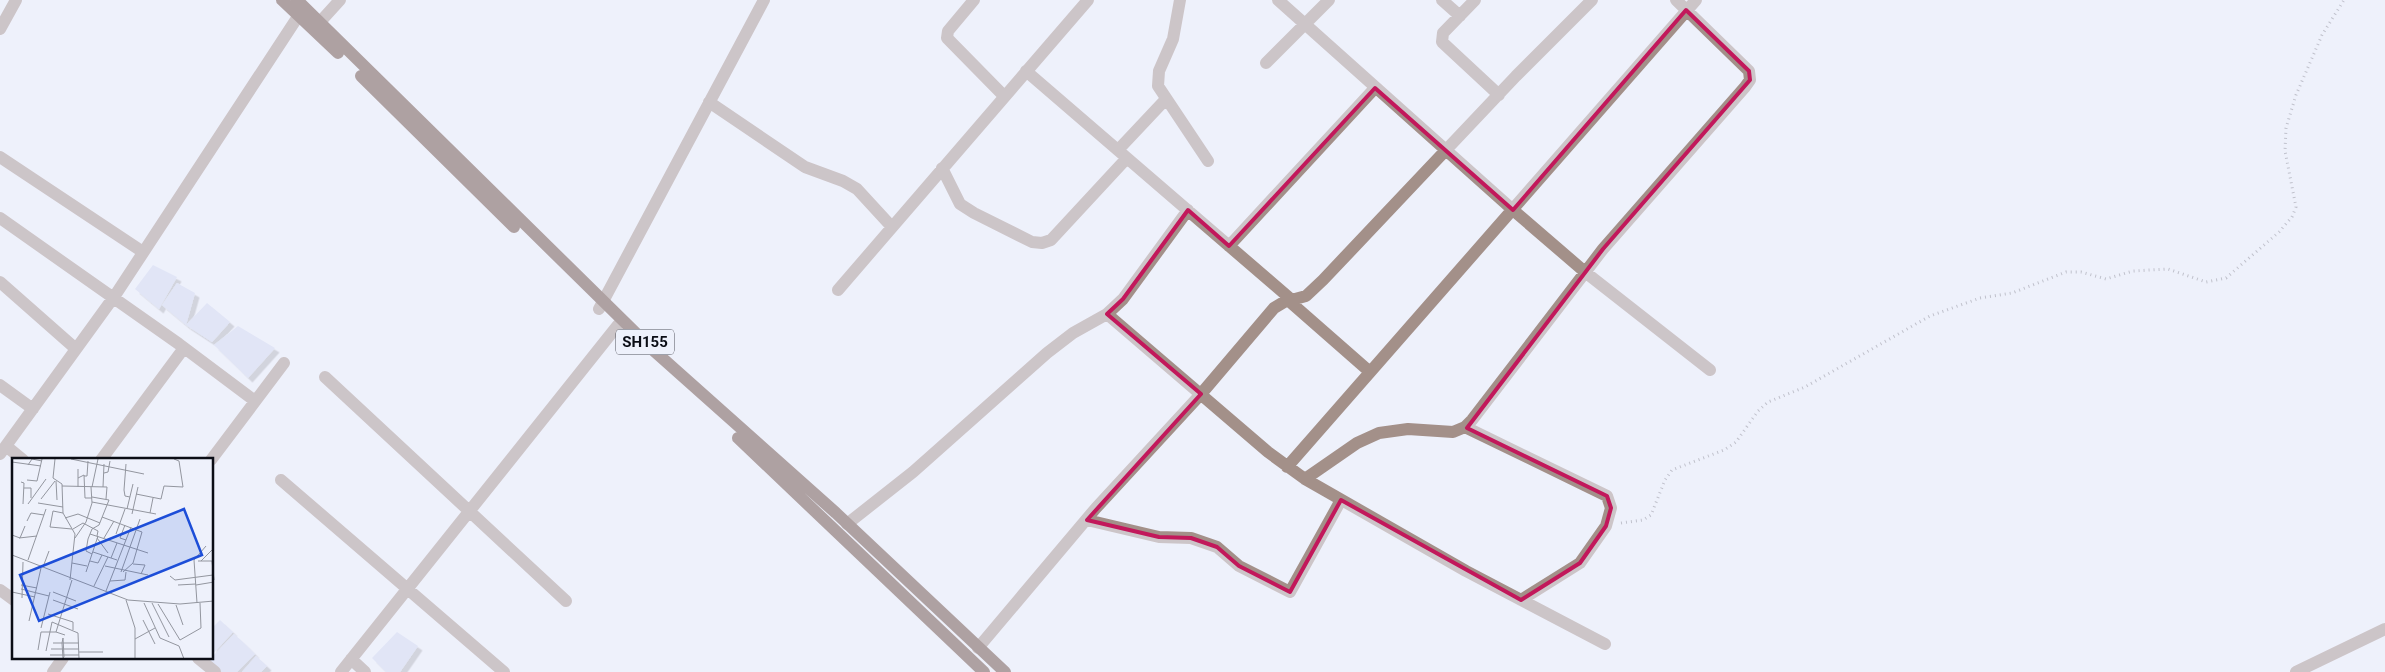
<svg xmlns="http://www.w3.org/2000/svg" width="2385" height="672" font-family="Roboto,sans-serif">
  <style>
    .building { fill: #d0d8f0; filter: url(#shadow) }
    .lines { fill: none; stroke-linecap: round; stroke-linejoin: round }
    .path { stroke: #878992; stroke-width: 3; stroke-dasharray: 1 4; stroke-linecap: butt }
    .street { stroke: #a39089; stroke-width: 12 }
    .primary { stroke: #614236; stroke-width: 12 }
    .marked { fill: none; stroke: #c2185b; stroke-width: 4; stroke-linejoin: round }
    .labels { text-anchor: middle; stroke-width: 4.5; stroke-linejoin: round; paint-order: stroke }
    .shield { fill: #eef1fb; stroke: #4f515a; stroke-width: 1 }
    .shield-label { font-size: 15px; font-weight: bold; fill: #0b0d15 }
    .inset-road { fill: none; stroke: #93969f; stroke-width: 1 }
    .view { fill: #1d4ed8; fill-opacity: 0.15; stroke: #1d4ed8; stroke-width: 2.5 }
    .inset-edge { fill: none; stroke: #0b0d15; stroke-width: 2.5 }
  </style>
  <defs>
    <filter id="shadow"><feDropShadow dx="4.5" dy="4.5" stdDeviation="0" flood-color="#0004"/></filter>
  </defs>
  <rect width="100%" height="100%" fill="#eef1fb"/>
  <!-- building -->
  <path class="building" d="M153,265L177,277L159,309L135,289Z
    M177,283L195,293L186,325L162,305Z
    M207,303L230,322L212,342L186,325Z
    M238,326L275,348L248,378L214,345Z
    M220,620L233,632L212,655V628Z
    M397,632L418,646L400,672H386L372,658Z
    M234,634L245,644L234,655L245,644L255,654L237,672H222L209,660Z
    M256,656L267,666L261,672H242Z"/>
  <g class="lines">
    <!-- path -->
    <path class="path" d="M1621,523L1643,520L1651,515L1665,480L1672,470L1724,450L1736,442L1758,411L1768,402L1805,387L1930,316L1980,298L2012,293L2066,272H2081L2106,279L2133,271L2168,269L2206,282L2226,278L2279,232L2292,217L2296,207L2285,151L2286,128L2296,95L2322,35L2344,0"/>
    <!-- street -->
    <path class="street" d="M974,0L948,31L947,38L1004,96
      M1180,0L1173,39L1159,71L1158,86L1208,161
      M1278,0L1513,210L1585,272L1710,370
      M1442,0L1460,16
      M1475,0L1443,33L1442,42L1499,95
      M320,22L340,0
      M0,29L16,0
      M1266,63L1329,0
      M1026,71L1293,301
      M709,102L805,167L843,181L857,189L891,226
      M1118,150L1166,99
      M0,157L143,252
      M942,168L960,204L974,213L1032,242L1042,243L1051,240L1127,158
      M0,218L179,344L255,401
      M1229,246L1375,88
      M0,282L76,349
      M838,290L1088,0
      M1289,301L1370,372
      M599,309L764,0
      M1107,314L1268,452L1305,479L1466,571L1605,644
      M325,377L566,601
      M0,385L33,409
      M1465,427L1607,496L1611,508L1606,526L1580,563L1521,600
      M6,446L23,460
      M0,454L116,294L299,15
      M101,460L184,348
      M211,460L284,363
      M1287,467L1696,0
      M1305,479L1357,443L1379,433L1408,429L1453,432L1465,427L1472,420L1603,249L1745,87L1750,80L1749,71L1676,0
      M281,480L504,672
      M1087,520L1159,537L1191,538L1217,547L1239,566L1290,592L1341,500
      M847,524L913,472L1047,353L1073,333L1107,314L1123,299L1188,210
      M0,590L14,600
      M978,648L1096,508L1201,394L1274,308L1284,302L1306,296L1323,280L1516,76L1592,0
      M198,658L215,672
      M351,659L365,672
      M53,672L63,658
      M341,672L618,325
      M2296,672L2385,629"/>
    <!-- primary -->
    <path class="primary" d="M282,0L338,53
      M297,0L652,349L836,513L1005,672
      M361,76L514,227
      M738,438L984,672"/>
  </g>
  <!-- marked area -->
  <path d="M0 0H2385V672H0ZM1686,10L1749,71L1750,80L1603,249L1467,428L1607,496L1611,508L1606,526L1580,563L1521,600L1341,500L1290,592L1239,566L1217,547L1191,538L1159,537L1087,520L1201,394L1107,314L1123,299L1188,210L1229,246L1375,88L1513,210Z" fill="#eef1fb" fill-opacity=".55" fill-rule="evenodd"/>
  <path class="marked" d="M1686,10L1749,71L1750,80L1603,249L1467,428L1607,496L1611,508L1606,526L1580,563L1521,600L1341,500L1290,592L1239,566L1217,547L1191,538L1159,537L1087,520L1201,394L1107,314L1123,299L1188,210L1229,246L1375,88L1513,210Z"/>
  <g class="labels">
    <!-- shield labels -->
    <rect class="shield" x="616" y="329.5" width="58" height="25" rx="4"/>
    <g class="shield-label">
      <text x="645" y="347">SH155</text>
    </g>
  </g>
  <!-- overview -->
  <g transform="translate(12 458)">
    <rect width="201" height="201" fill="#eef1fb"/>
    <path class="inset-road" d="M43,1L41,20L50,26L51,55L63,76L58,122M59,1L132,16M0,4L29,8M114,6L112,32L113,38L118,39M16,7L20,1L30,3M66,11V29M92,15L96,14L98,3M72,18H75L76,3M66,20L72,17L73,40H80M15,22L25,23L30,1M44,23L45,42M9,24L12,25L11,46M50,28L95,29L94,41M80,29L86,1M91,29L92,6M12,30H19V40M124,36L149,41L152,28L171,29L167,3L162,1M29,41L43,23M80,44L144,56M26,45L51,49M16,46L34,21M115,51L121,26M51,55L41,53L38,69L60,71M138,55L141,40M120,56L126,29M90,59L130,74L121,105L111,114M53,60L66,56L88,65M15,63L19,55L32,57M113,67L108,80L114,82M61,71L71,65L86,73L85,78M78,76L136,95M104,76L113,51M0,77L8,80L13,68M7,80L25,78M63,80L74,64L80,45L79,29M85,80L96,95M92,80L102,63M81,94L105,102M80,96L74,93L76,81L80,71L87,67L97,42L80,39M0,97L116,142L168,146L202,143M99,100L105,85M16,102L34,51M78,103L86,105L90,97M186,103H200L202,122M189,103L200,92M60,105L75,108M121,106L133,107L129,116M93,108L136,117M31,109L37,93M74,114L86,78M109,114L128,61M158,118L163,122L201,117M98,123L113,122L114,114M9,127L25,130M166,127L184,126M184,127L202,124M82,128L96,99M9,131L37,138M94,133L119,69M0,134L23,139M41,134L64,143M10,140L11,104M41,142L66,151M114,142L123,170V201M132,145L148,180L167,188L172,201M140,145L157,179M185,145L182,102L194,88M146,146L168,182L189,170L188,145M164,147L171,167M36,156L61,164V172M131,162L143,186M17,163L29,110M29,170L38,134M53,177L44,174L60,122M51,180L52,199L51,200L50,185ZM123,181L143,170M41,185H67M39,191H67M26,192L29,174H44M34,193L40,164L66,175L67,201M67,194H91M38,197H67"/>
    <path class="view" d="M172,51L190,97L27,163L8,117Z"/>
    <rect width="201" height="201" class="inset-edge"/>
  </g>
</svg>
